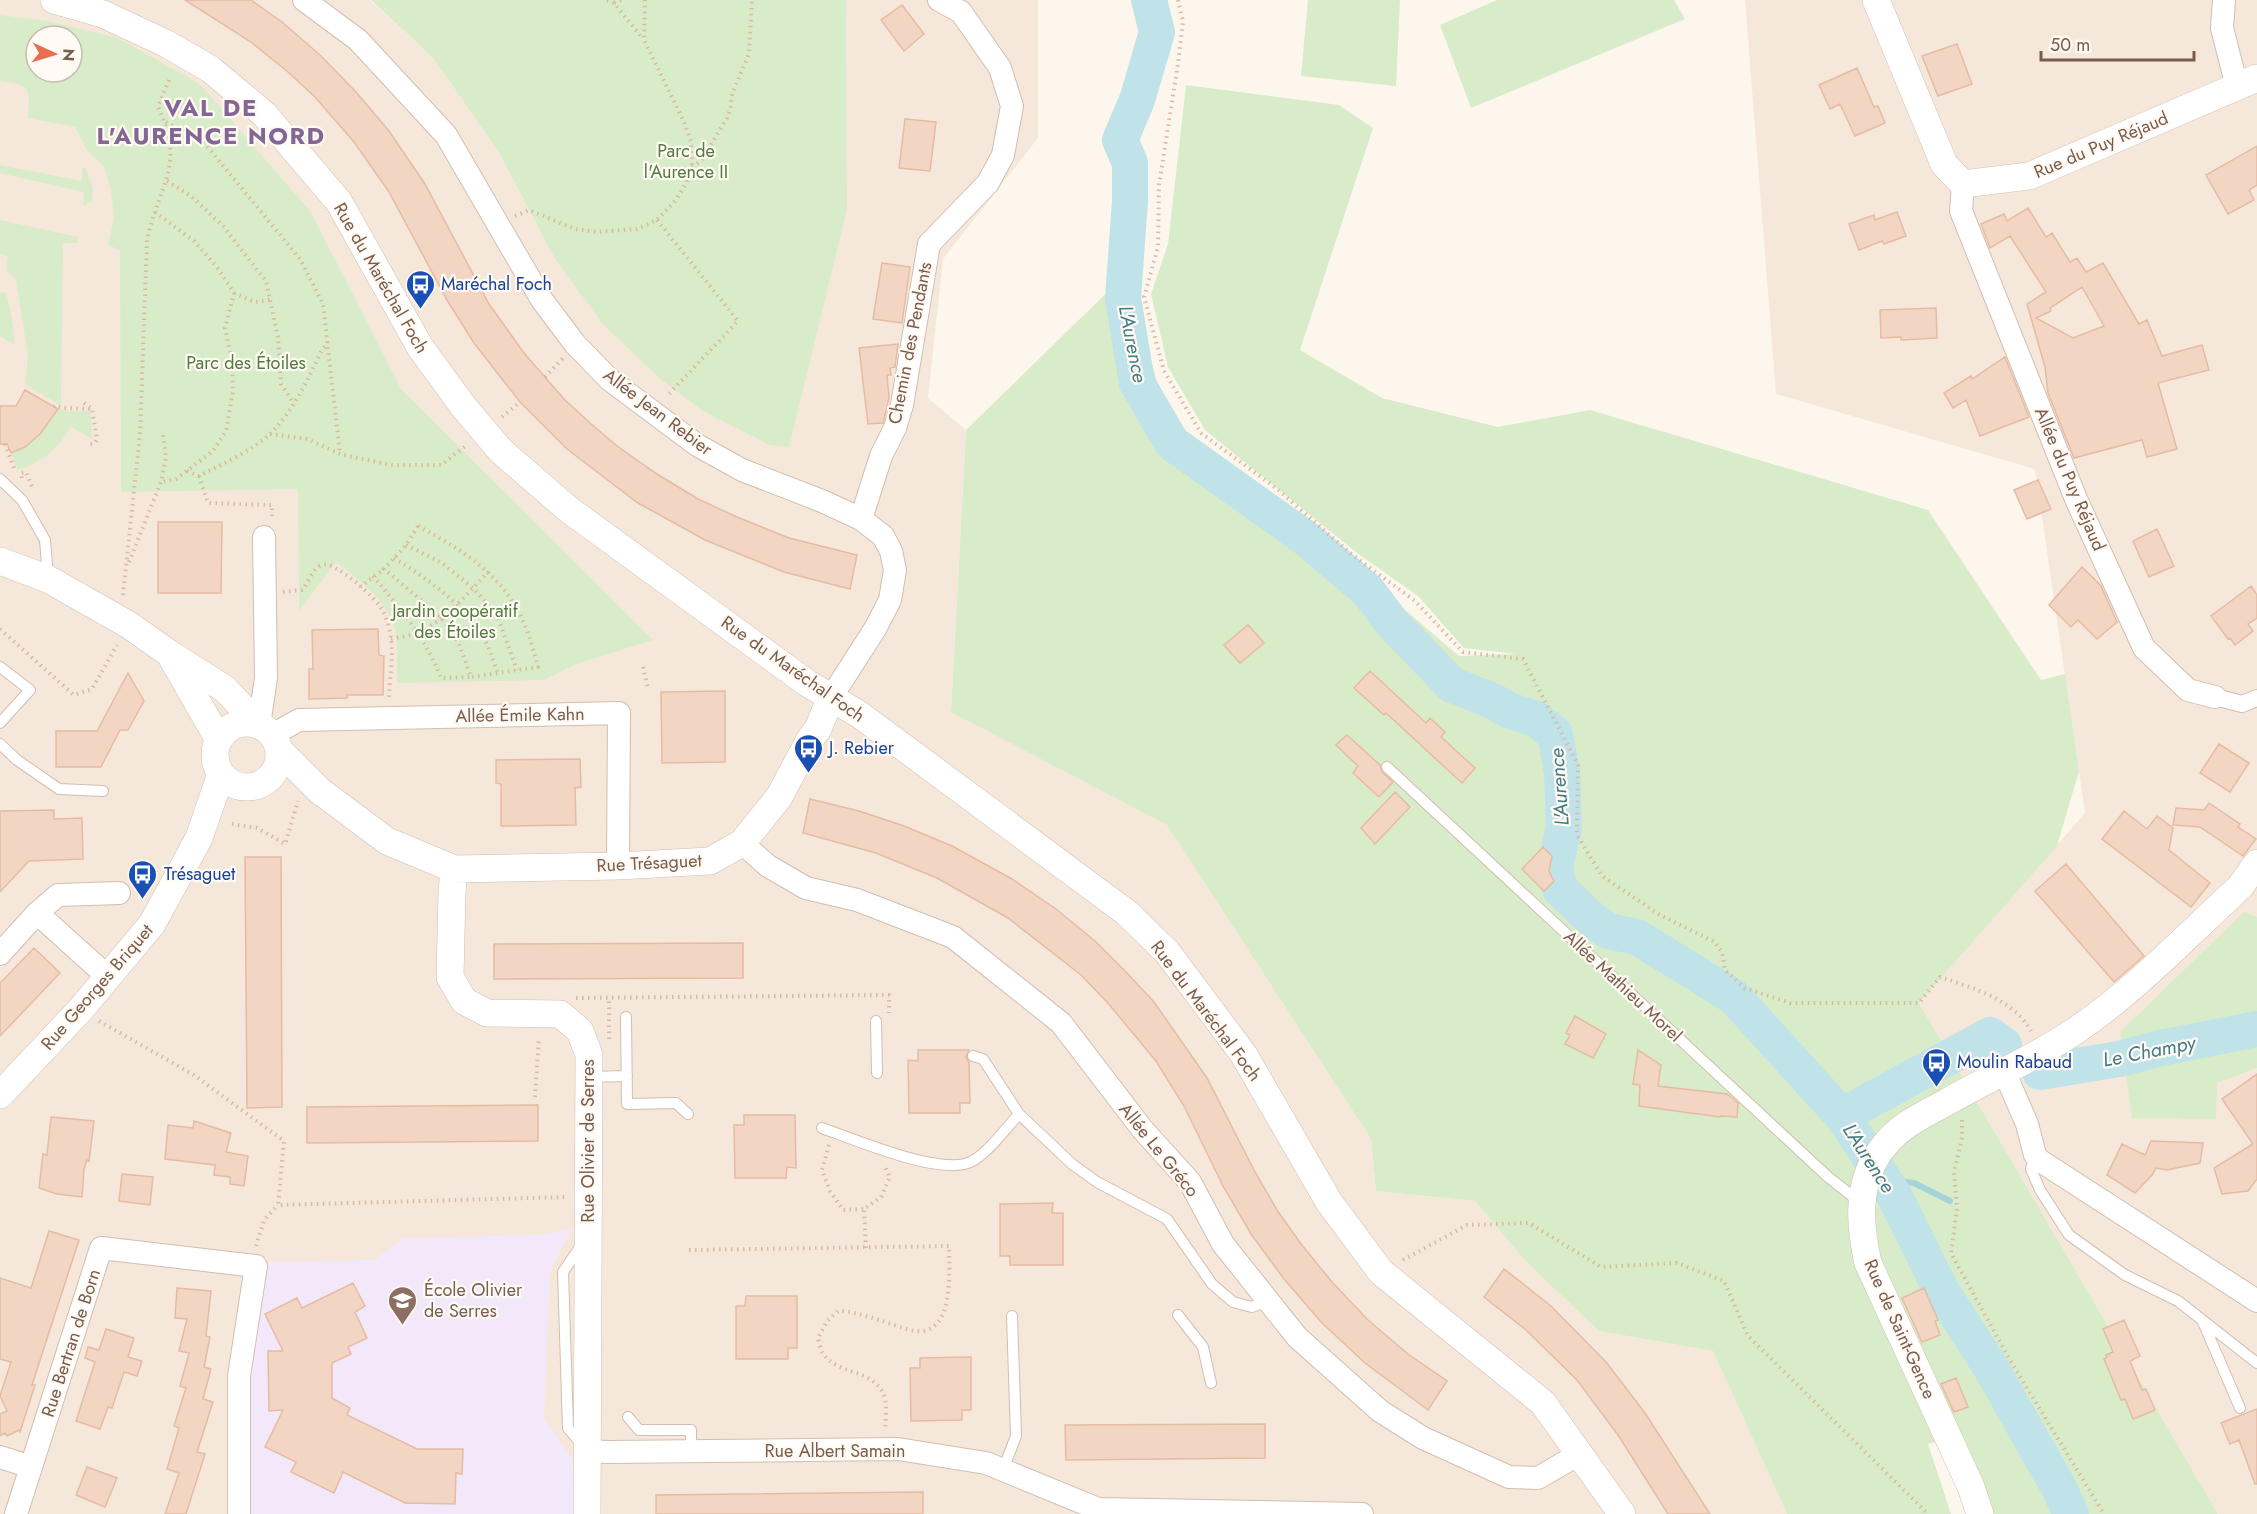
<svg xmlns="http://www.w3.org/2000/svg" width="2257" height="1514" font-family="Jost,sans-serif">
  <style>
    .residential { fill: #f5e8da; fill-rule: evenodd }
    .education { fill: #f3e8fa }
    .green { fill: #d8ecc9; fill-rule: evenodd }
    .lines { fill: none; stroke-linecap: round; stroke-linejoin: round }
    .stream { stroke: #a5d3da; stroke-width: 6 }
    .river { stroke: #bfe3e8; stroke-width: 36 }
    .building { fill: #f3d5c3; stroke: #e6bba3; stroke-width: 1.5; fill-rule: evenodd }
    .service-casing { stroke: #d1beb0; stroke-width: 12 }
    .pedestrian-casing { stroke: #d1beb0; stroke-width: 18 }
    .minor-casing { stroke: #d1beb0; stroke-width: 24 }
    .tertiary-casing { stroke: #d1beb0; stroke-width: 28 }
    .path { stroke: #d9b8a5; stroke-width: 4; stroke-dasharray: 1.5 4.5; stroke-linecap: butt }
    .service { stroke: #fff; stroke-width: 10 }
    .pedestrian { stroke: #fff; stroke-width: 16 }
    .minor { stroke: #fff; stroke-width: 22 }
    .tertiary { stroke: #fff; stroke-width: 27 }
    .labels { text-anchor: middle; stroke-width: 4.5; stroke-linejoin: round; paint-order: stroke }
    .street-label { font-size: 18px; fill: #7a5c4d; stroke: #fffaf3 }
    .park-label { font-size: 18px; fill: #537a41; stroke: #fffaf3 }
    .transit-label { font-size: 18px; fill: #164399; stroke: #fffaf3; text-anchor: start }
    .education-label { font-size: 18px; fill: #785e54; stroke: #fffaf3; text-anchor: start }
    .water-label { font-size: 20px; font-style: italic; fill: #437c86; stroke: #fffaf3 }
    .district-label { font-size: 24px; font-weight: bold; letter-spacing: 1.5px; fill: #846695; stroke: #fffaf3 }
  </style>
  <rect width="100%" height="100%" fill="#fdf6ec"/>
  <!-- residential -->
  <path class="residential" d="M0,0H370L433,58L498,151L555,259L788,447L847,210L846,0H1038V138L943,259L928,398L966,430L951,711L1167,825L1371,1139L1376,1191L1475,1201L1528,1264L1599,1331L1713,1351L1787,1514H0ZM36,36H72V72H36Z
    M1745,0H2257V917L2244,912L2216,1083L2257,1068V1514H2218L1919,1003L2085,813L2035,469L1776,394Z"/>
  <!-- education -->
  <path class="education" d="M571,1229L550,1272L544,1418L575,1463L574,1514H249L251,1378L267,1262L375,1260L403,1238L539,1235Z"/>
  <!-- green -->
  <path class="green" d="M371,0H846L847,210L789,447L770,445L703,411L659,378L602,323L555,259L498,151L433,58Z
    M1308,0H1400L1396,86L1301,76Z
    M1497,0H1674L1685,19L1471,108L1440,25Z
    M0,15L48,21L118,38L200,84L311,212L401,389L653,640L576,664L544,680L397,683C397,667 397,651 396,636C392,603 360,581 336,562L299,611L298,489L121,492L120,250L108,245L114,218L111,191L104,166L88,152L75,127L28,118C30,89 32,84 0,81ZM36,36H72V72H36Z
    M1186,85L1339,105L1373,128L1300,350L1382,398L1498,427L1590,410L1928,510L2041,680L2065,674L2079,771L2057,846L1919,1003L2218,1514H1993L1963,1435L1928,1444L1951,1514H1787L1713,1351L1599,1331L1528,1264L1475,1201L1376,1191L1371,1139L1167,825L951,712L966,430L1127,273L1161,396L1190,442L1369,579L1459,656L1516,654L1464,648L1418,596L1357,553L1205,430L1168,367L1151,294L1168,244Z
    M0,165L82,181V169L85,167L93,188L92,202L83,206L84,192L0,173Z
    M0,220L78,237L77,243H63L61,406L25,384L28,356L16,280L6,270L8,256L0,254Z
    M0,292L6,293C11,311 14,327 14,345L0,336Z
    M58,408L66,411H88L91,415L92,439L71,427C58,449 42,463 17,470L11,453C32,443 47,429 58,408Z
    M2244,912L2257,917V1068L2217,1083L2216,1119L2132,1118L2120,1032Z"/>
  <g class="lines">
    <!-- stream -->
    <path class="stream" d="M1883,1179L1914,1183L1950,1201"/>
    <!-- river -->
    <path class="river" d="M1149,0L1157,32L1137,100L1120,140L1130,163V201L1123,298L1137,383L1172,443L1308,540L1368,591L1392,623L1452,685L1493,701L1508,710L1536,719L1555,734L1562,772L1564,827L1555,867L1560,889L1588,916L1608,931L1637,937L1734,997L1844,1118L1894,1195L1941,1290L1991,1368L2059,1488L2071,1514
      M2040,1072L2119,1059L2161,1048L2257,1029
      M1844,1118L1854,1109L1990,1035L2004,1045"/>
  </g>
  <!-- building -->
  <path class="building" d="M185,0H251L282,22L320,55L356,92L389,131L425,184L489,304L524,353L564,399L590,423L617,446L657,474L698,499L737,517L789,538L857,555L850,589L784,572L705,540L638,503L567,449L520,402L474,343L447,300L389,192L354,142L315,97L288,72L251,42Z
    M902,5L924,34L904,51L881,20Z
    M1957,44L1972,84L1938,96L1922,56Z
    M1857,68L1874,107L1878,106L1885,123L1855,136L1840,104L1830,109L1819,85Z
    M905,119L936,122L930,171L899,168Z
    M2257,146V185L2249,190L2254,200L2228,214L2206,175Z
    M2028,208L2046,237L2052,233L2070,262L2077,258L2086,272L2103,263L2139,324L2147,320L2162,356L2202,345L2209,370L2158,383L2177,449L2147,457L2142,440L2074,458L2048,393L2045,367L2027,304L2046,292L2010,236L1990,248L1981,224L2004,214L2007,221ZM2082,287L2104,326L2073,338L2036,318L2051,311L2050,308Z
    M1897,212L1906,236L1884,244L1882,241L1859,250L1849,224L1874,215L1875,220Z
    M882,263L910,267L902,323L873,319Z
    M1936,308L1937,338L1901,340V337L1881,338L1880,310Z
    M898,344L895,367L890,368L891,375H887L889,398L883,423L868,424L859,348Z
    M2005,357L2029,417L1980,436L1966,400L1953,408L1944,393L1971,376L1972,379Z
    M25,390L58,409L40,434L25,447L11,453L7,444H0V406H16Z
    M2038,480L2051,509L2027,519L2014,490Z
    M158,522H222L221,593H158Z
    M2157,529L2174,566L2149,577L2133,541Z
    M2082,567L2101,586L2117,622L2097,639L2078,620L2071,627L2049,605Z
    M2251,586L2257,595V618L2248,624L2253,631L2235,645L2230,638L2228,639L2211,616Z
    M1248,625L1264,643L1240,663L1224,645Z
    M378,629L379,655L384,656L383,695H347V698L309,699V669H313L312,630Z
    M1370,671L1426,723L1430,718L1445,732L1441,737L1475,768L1462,783L1386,713L1384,715L1354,688Z
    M128,673L144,701L128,730H120L101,767H56V731H97Z
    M725,691V762L662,763L661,692Z
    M1347,735L1380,765L1382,772L1393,782L1379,797L1353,773L1358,766L1336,745Z
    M2219,744L2249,763L2230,792L2200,773Z
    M580,759L581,787L575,788L576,825L501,826V784L496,783V760Z
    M1395,792L1410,807L1375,844L1361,828Z
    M810,799L859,811L904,826L952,846L1012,879L1056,909L1095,941L1126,972L1154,1002L1207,1078L1255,1172L1277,1210L1301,1244L1332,1282L1368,1320L1408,1354L1447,1381L1428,1410L1365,1363L1321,1322L1284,1279L1251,1234L1223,1186L1184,1106L1156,1061L1107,1002L1081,975L1008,918L937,878L876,853L803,833Z
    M2209,803L2240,824L2238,827L2256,839L2243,856L2200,827L2173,825L2176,808L2204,810Z
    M54,810V819L82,818L83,859L29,861L0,892V811Z
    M2124,811L2147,829L2157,816L2173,828L2169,850L2210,883L2191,907L2102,839Z
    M1543,847L1552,856L1549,871L1554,881L1544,891L1522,869Z
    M245,857H281L282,1107L247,1108Z
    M2066,864L2144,956L2114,982L2035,891Z
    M743,943V978L494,979V944Z
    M34,948L60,973L0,1036V983Z
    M1575,1016L1606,1034L1593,1058L1565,1044L1570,1035L1566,1033Z
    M918,1050H969L966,1057L969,1062L970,1103H960V1113H909L908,1060L918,1061Z
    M1638,1050L1661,1065L1658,1086L1727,1094L1738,1103L1737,1117L1721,1116L1720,1117L1639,1106L1640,1085L1633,1084Z
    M2257,1074V1179L2248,1191L2222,1194L2214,1168L2253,1144L2222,1099Z
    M538,1105V1141L307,1143V1107Z
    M744,1115H795L796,1168L787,1167L786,1178H735L734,1125H744Z
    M51,1117L94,1121L89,1161L87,1160L84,1169L82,1197L57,1194L39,1188L43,1154L47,1155Z
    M194,1121L231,1133L226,1152L248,1156L244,1186L230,1184V1177L214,1175L215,1165L165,1159L168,1125L193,1128Z
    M2151,1141L2203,1143L2200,1163L2167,1170L2156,1168L2152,1175L2135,1193L2107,1175L2122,1144L2145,1155Z
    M122,1174L153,1177L150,1205L119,1201Z
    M1053,1203L1052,1213H1063V1265H1010V1256H1000V1204Z
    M49,1231L79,1240L32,1385H35L20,1432L19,1430L7,1436L5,1433L0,1436V1414L7,1411L0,1396L11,1362L0,1359V1278L31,1288Z
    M1504,1269L1551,1306L1606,1362L1645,1413L1710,1514H1668L1618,1435L1577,1380L1526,1330L1484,1297Z
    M353,1283L365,1306L355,1312L367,1338L348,1347L351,1354L332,1363V1398L350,1408L347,1415L417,1449H463L462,1474L456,1473L455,1504L405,1503L343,1472L334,1493L291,1472L296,1462L265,1447L283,1410L269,1411L268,1351H283L265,1314L297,1298L302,1308Z
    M177,1288L211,1291L206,1336L210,1337L204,1367L211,1369L203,1399L213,1402L197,1452L205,1454L186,1514H165L179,1473L167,1469L179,1428L174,1426L186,1388L180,1386L189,1353L179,1351L187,1319L175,1318Z
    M1924,1288L1938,1320L1935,1321L1940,1335L1922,1342L1902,1298Z
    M746,1296H797V1348H788V1359H736V1306H745Z
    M2124,1320L2140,1356L2130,1361L2142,1390L2146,1389L2155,1410L2133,1419L2125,1399L2121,1400L2104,1359L2107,1357L2106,1355L2113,1352L2103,1329Z
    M106,1329L134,1338L128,1357L142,1361L137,1376L124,1372L112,1408L108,1407L100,1429L76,1421L95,1362L85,1358L88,1347L99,1350Z
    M971,1357V1410H962V1420L911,1421L910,1368H920V1358Z
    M1956,1378L1968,1407L1954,1412L1941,1384Z
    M2257,1409V1484H2255L2239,1440L2230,1444L2221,1423Z
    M1265,1424V1458L1066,1460L1065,1425Z
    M87,1467L117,1478L105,1507L76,1495Z
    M923,1492V1514H656V1495Z"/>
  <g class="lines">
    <defs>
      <path id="service" d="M0,479L22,500L45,540L48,576
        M0,667L30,690L0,723
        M0,744L17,760L59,789L103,791
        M1387,767L1827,1176L1861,1203
        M626,1017L627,1104L676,1103L688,1114
        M876,1021L877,1073
        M973,1056L983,1059L1019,1114L1072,1164L1097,1182L1167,1219L1212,1284L1233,1302L1252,1307L1268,1301
        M589,1077L627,1076
        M822,1128C856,1140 931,1172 965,1164C983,1160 1006,1128 1019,1114
        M2035,1156L2031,1169L2040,1190L2069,1235L2125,1275L2178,1301L2257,1363
        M582,1244L563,1272L568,1428L583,1446
        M1178,1315L1203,1347L1211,1383
        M2203,1322L2240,1408
        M628,1417L639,1430H691V1452
        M1003,1470L1016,1436L1012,1316"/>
      <path id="pedestrian" d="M2215,697L2242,704L2257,698"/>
      <path id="minor" d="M304,0L358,40L446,135L542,300L575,344L610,380L697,445L742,470L822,501L861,519L883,536L891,551L895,570L890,600L875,629L830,699
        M2224,0L2222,28L2237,87
        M1963,184L1961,211L2076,499L2144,648L2188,690L2215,697
        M861,519L881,456L895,428L902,405L929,244L988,183L1003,155L1012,106L1000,68L961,12L939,0
        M259,725L266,678L264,537
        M272,735L299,720L619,713L618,866
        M742,843L768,866L806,888L857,900L953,937L1061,1023L1143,1130L1190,1182L1223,1244L1297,1337L1380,1411L1423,1438L1509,1477L1538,1478L1581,1453
        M37,913L58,895L119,893
        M0,954L37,913L108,977
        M2004,1071L2027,1124L2035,1155L2039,1160L2257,1301
        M586,1451L608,1452L898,1449L986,1463L1098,1509L1362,1514
        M0,1457L31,1467
        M16,1514L101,1248L256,1266L239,1376V1514"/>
      <path id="tertiary" d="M54,0L103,14L167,44L210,69L264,114L339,202L420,347L463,406L501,451L568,509L807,683L860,715L1127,913L1167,952L1244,1055L1329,1202L1381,1272L1543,1403L1622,1514
        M1876,0L1944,164L1963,184L2029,176L2257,78
        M0,561L48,579L129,625L170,654L225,689L259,725
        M172,658L219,740
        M215 755a32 32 0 1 1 64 0a32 32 0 1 1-64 0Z
        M279,750L320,791L387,841L454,869L618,866L710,861L742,843L779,797L810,739L818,729L830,699
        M454,869L452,892L450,977L464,1001L487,1013L560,1014L580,1031L589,1055L587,1514
        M0,1095L81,1009L152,924L199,838L221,774
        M1980,1514L1971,1487L1868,1263C1859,1223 1856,1180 1884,1146C1900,1125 1925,1114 1947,1102C1989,1078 2035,1058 2075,1031C2135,991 2186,936 2240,887L2257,863"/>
    </defs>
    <!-- service casing -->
    <use href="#service" class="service-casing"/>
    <!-- pedestrian casing -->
    <use href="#pedestrian" class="pedestrian-casing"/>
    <!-- minor casing -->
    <use href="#minor" class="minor-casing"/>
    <!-- tertiary casing -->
    <use href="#tertiary" class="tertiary-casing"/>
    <!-- path -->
    <path class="path" d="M607,0L614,3
      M621,0L614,3L643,39
      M1178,0L1183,21L1178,64L1159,185L1158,247L1144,297L1164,371L1201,433L1276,488L1350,553L1415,601L1463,652L1523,659L1578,765L1577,835L1602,876L1660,915L1715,942L1722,952L1725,970L1745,988L1790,1003H1919L1940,977C1973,988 2013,999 2031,1031
      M166,122L206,145L300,259L323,304L340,454
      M692,167L701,161L727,118L731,106L732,94L749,54L752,0
      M167,181L191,196L223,226L266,281L278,337L281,384L294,404
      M155,212L194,241L217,267L234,293L225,328L232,361L233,392L226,431L213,451L176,479L161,482
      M515,216L529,210L575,229L598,232L637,229L657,220L676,200L687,182L692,167L691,141L684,122L644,40L645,0
      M657,220L738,321L667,396
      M234,293L255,302L270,300
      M545,377L563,358
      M84,403L92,409L97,439L95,443L86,445
      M54,407L56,405L62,408L92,409
      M502,417L520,402
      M270,434L307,439L340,454L391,465H441L468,444
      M5,444L15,471
      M187,471L199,476C220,465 254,450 271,433C294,410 308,379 322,350L328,343
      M199,476L208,503L272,505V520
      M22,478L21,473L26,472L33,489
      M418,526C462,550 504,575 524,623C530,637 534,653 538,667L471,677L459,644L441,617L384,569L406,545Z
      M406,545L442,563L473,588L497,615L517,670
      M394,558C427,579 460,601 481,634C489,645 493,661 498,673
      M129,562L161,482L166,458L163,434
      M373,576C402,611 424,635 441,678L471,677
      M360,587L384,569
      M283,592L302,590C308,583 313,568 322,565C335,560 378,600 383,611C387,619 390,630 391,638C394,658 389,679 389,699
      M123,595L140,434L147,240C159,184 186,166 158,107L169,80
      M0,629L74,695L92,689L117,645
      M391,639C400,637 410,636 418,632C445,621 469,592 489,571
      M643,667L648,688
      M232,824L257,828L285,844L298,801
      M576,998L889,995V1013
      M99,1021L194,1075L284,1141L278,1205L566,1197
      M609,1039V998
      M535,1097L539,1037
      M1962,1120V1138L1954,1172L1957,1208L1951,1253L2011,1362L2104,1514
      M829,1145L822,1170L830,1191L843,1210L864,1209
      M256,1246L264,1220L278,1205
      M866,1248L864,1209L881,1197L890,1177L885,1167
      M689,1250L949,1246C949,1270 955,1336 915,1331C903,1329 890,1323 879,1320C865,1316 852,1311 838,1311L827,1321L818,1338C819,1342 820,1348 822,1352C835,1374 869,1369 882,1391C888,1402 886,1417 885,1429
      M1403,1260L1467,1225L1529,1223L1601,1267L1677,1263L1724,1281L1748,1336L1928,1514"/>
    <!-- service -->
    <use href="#service" class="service"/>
    <!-- pedestrian -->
    <use href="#pedestrian" class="pedestrian"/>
    <!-- minor -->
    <use href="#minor" class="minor"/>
    <!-- tertiary -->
    <use href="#tertiary" class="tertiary"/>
  </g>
  <!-- icons -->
  <defs>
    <symbol id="bus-pin" viewBox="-11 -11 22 30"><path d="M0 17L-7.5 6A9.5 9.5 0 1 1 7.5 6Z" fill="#1a4fb4" stroke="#fffaf3"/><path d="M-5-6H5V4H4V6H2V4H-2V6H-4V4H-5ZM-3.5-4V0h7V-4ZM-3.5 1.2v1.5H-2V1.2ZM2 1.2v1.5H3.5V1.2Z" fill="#fff"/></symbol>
    <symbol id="school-pin" viewBox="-11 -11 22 30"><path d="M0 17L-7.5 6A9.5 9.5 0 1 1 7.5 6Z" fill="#8d6e63" stroke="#fffaf3"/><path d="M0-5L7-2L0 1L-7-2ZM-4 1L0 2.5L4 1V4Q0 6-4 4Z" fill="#fff"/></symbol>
  </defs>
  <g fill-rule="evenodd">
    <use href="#bus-pin" x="404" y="268" width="33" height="45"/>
    <use href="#bus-pin" x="792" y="732" width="33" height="45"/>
    <use href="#bus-pin" x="126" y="858" width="33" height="45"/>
    <use href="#bus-pin" x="1920" y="1046" width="33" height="45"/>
    <use href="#school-pin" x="386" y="1284" width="33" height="45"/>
  </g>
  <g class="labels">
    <!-- street labels -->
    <g class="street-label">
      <text transform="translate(2101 145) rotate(-23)" y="6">Rue du Puy Réjaud</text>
      <text transform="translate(381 278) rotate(60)" y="6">Rue du Maréchal Foch</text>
      <text transform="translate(910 343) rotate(-79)" y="6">Chemin des Pendants</text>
      <text transform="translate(658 412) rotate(37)" y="6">Allée Jean Rebier</text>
      <text transform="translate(2070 479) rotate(67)" y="6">Allée du Puy Réjaud</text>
      <text transform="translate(793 669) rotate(35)" y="6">Rue du Maréchal Foch</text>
      <text transform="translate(520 715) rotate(-1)" y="6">Allée Émile Kahn</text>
      <text transform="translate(649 863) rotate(-3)" y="6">Rue Trésaguet</text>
      <text transform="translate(1623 986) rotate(43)" y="6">Allée Mathieu Morel</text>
      <text transform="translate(97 987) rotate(-49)" y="6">Rue Georges Briquet</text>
      <text transform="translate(1206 1011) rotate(53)" y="6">Rue du Maréchal Foch</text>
      <text transform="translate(588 1141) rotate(-90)" y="6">Rue Olivier de Serres</text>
      <text transform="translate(1159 1150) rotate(51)" y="6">Allée Le Gréco</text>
      <text transform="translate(1900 1329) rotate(66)" y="6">Rue de Saint-Gence</text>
      <text transform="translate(71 1343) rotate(-72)" y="6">Rue Bertran de Born</text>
      <text x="835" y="1457">Rue Albert Samain</text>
    </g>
    <!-- park labels -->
    <g class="park-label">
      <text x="686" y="157">Parc de<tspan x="686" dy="21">l'Aurence II</tspan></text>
      <text x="246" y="369">Parc des Étoiles</text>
      <text x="455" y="617">Jardin coopératif<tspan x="455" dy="21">des Étoiles</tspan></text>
    </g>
    <!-- transit labels -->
    <g class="transit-label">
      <text x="441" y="290">Maréchal Foch</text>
      <text x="829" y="754">J. Rebier</text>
      <text x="164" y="880">Trésaguet</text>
      <text x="1957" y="1068">Moulin Rabaud</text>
    </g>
    <!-- education labels -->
    <g class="education-label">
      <text x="424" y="1296">École Olivier<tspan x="424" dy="21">de Serres</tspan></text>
    </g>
    <!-- water labels -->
    <g class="water-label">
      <text transform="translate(1133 344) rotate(79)" y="7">L'Aurence</text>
      <text transform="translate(1559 787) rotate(-94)" y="7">L'Aurence</text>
      <text transform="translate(2149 1051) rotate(-11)" y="7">Le Champy</text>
      <text transform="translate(1869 1158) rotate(57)" y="7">L'Aurence</text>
    </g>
    <!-- district labels -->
    <g class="district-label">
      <text x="211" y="116">VAL DE<tspan x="211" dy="28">L'AURENCE NORD</tspan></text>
    </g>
  </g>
  <!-- north arrow -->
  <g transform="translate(54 54) rotate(94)"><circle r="28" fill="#fffaf3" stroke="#cabbb1" stroke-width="1.5"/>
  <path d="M0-4.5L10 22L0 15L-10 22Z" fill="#e76f51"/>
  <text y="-9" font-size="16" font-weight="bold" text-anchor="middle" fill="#7a5c4d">N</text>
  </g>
  <!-- scale -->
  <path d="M2041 51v9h153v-9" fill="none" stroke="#7a5c4d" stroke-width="3"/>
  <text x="2050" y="51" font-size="18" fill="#7a5c4d" stroke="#fffaf3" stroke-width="4.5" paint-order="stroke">50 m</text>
</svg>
